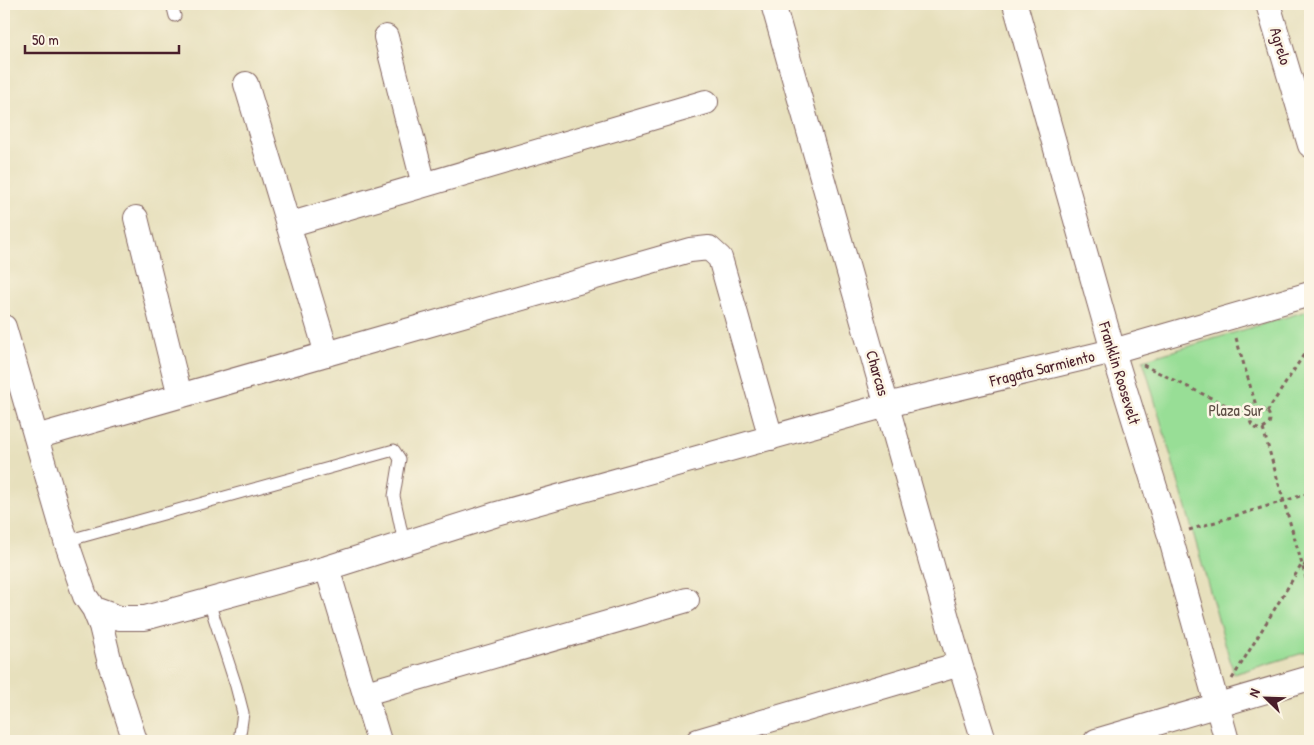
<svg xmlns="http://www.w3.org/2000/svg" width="1314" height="745" font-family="'Patrick Hand',sans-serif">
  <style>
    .green { fill: #98de96; stroke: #717e60 }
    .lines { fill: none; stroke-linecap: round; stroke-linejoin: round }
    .lane-casing { stroke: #81635e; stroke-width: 13 }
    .street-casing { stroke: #81635e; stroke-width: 26 }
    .path { stroke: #81635e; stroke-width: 3; stroke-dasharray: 4 4; stroke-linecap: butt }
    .lane { stroke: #fff; stroke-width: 11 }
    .street { stroke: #fff; stroke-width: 24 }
    .labels { text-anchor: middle; stroke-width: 5; stroke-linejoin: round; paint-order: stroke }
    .street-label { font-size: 16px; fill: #4a1f2b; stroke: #fcf5e5 }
    .park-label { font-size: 16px; fill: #5e4f46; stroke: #fcf5e5 }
  </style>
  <rect width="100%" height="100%" fill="#fcf5e5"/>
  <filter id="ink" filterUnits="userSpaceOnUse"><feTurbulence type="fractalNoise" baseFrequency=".02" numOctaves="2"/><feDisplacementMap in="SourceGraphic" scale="10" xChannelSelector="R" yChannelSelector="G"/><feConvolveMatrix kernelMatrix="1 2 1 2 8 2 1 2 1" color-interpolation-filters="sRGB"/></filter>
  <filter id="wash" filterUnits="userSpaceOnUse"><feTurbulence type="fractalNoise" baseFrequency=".0096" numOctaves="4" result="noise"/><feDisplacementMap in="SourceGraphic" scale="20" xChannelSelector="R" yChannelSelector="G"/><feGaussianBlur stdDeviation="1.12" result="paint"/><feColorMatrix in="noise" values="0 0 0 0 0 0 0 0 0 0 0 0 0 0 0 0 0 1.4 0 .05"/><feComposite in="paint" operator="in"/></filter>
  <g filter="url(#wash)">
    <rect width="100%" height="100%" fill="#e7e0bd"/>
    <!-- green -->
    <path class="green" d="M1310,310V651L1234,674L1143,360Z"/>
  </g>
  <g filter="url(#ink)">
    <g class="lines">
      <defs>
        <path id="lane" d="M172,4L175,16
          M66,541L394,450L400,459L394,496L404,543
          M209,602L236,686L243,713L239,741"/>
        <path id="street" d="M773,4L960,664L984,741
          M1015,4L1113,351L1170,536L1227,741
          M1268,4L1310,145
          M386,37L424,185
          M246,84L327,354
          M136,218L180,396
          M288,225L706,102
          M4,327L66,541L85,596L94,609L101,626L110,663L135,741
          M36,437L690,250L709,248L720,258L771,438
          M327,568L379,741
          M94,609L119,618H145L327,568L497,514L887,405L1113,351L1310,294
          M366,693L687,600
          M698,741L960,664
          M1096,741L1310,678"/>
      </defs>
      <!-- lane casing -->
      <use href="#lane" class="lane-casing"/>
      <!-- street casing -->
      <use href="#street" class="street-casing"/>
      <!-- path -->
      <path class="path" d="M1236,338L1257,409
        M1143,365L1250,417
        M1250 419a10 10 0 1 1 20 0a10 10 0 1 1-20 0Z
        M1267,412L1310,345
        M1263,429L1310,592
        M1189,530L1310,493
        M1232,679L1302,564L1310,568"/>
      <!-- lane -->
      <use href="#lane" class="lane"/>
      <!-- street -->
      <use href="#street" class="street"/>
    </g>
  </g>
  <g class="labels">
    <!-- street labels -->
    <g class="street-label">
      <text transform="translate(1281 46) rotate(73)" y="6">Agrelo</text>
      <text transform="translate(1042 368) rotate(-14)" y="6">Fragata Sarmiento</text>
      <text transform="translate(878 373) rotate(74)" y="6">Charcas</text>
      <text transform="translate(1120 373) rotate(73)" y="6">Franklin Roosevelt</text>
    </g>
    <!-- park labels -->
    <g class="park-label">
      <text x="1236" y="416">Plaza Sur</text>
    </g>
  </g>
  <!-- margin -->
  <rect width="1314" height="745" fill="none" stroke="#fcf5e5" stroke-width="20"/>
  <!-- north arrow -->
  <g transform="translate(1266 698) rotate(293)" stroke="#fcf5e5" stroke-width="4" paint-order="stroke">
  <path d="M0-4L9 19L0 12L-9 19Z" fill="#4a1f2b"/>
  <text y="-8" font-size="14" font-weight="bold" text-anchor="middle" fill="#4a1f2b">N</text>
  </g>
  <!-- scale -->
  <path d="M25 45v8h154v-8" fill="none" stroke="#4a1f2b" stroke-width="2.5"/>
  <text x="32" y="45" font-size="15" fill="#4a1f2b" stroke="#fcf5e5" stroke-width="4" paint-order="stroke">50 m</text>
</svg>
